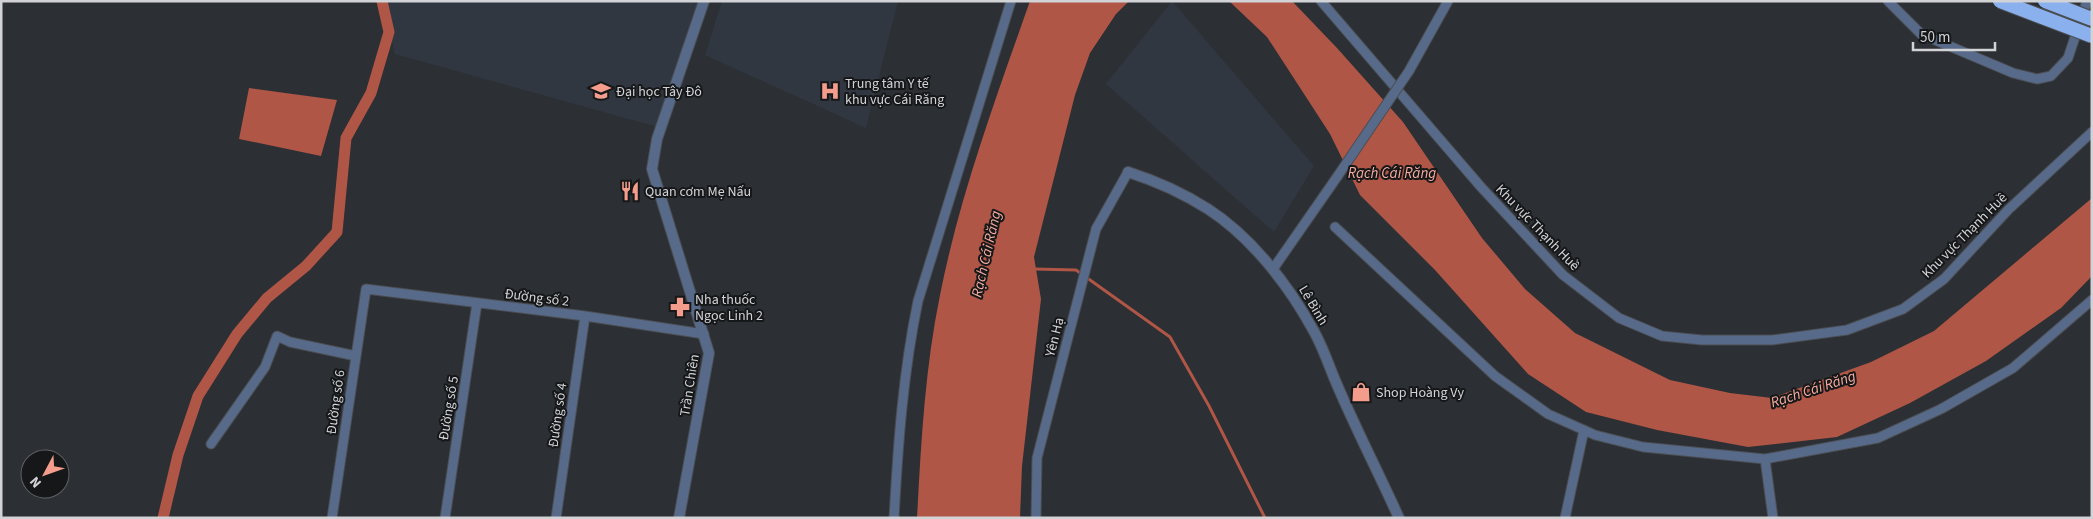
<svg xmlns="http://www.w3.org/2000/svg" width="2093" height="519" font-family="'Source Sans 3',sans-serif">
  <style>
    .built { fill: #313741 }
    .water { fill: #af5646 }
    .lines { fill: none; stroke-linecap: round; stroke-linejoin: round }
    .stream { stroke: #af5646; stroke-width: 3 }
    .canal { stroke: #af5646; stroke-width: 11 }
    .minor-casing { stroke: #4a4d51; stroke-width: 11 }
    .tertiary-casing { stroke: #4a4d51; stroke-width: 12 }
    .minor { stroke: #576a89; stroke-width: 9 }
    .tertiary { stroke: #576a89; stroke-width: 10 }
    .minor-bridge-casing { stroke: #4a4d51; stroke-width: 11; stroke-linecap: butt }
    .trunk-bridge-casing { stroke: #4a4d51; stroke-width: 16; stroke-linecap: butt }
    .minor-bridge { stroke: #576a89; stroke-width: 9 }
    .trunk-bridge { stroke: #8ab0ee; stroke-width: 14 }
    .labels { text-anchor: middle; stroke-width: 4; stroke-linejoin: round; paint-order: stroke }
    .poi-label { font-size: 14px; fill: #d2d3d7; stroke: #151719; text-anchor: start }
    .street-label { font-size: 14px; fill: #d2d3d7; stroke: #151719 }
    .water-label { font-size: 15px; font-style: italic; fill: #f8ad9f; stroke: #151719 }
  </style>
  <rect width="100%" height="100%" fill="#2c2f33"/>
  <!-- built -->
  <path class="built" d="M382,1H704L661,128L395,54Z
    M722,1H898L866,128L705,55Z
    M1172,1L1314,166L1274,232L1106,84Z"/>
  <!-- water -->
  <path class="water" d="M1030,1H1129L1116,14L1090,53L1075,95L1034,257L1041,299L1022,466L1020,518H917C921,443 925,368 940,295C960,194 996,98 1030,1Z
    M1229,1H1292L1337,48L1403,122L1482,238L1525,289L1575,333L1670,380L1730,393L1772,398L1871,362L1934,331L2092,198V276L2061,308L1986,361L1910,403L1837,437L1748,447L1657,430L1586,412L1528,374L1435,270L1360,195L1330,134L1267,37Z
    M249,88L337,100L321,156L239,139Z"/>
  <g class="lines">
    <!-- stream -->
    <path class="stream" d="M1034,269L1076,270L1170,337L1209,406L1265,518"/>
    <!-- canal -->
    <path class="canal" d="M163,518L178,455L198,396L237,334L267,298L306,266L337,232L346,138L371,93L389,32L382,1"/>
    <defs>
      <path id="minor" d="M1321,1L1481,187L1563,275L1619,318L1662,336L1702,340H1772L1847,330L1903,309L1944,279L2008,210L2092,132
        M1888,1L1921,34L2013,73L2037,79L2051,76L2068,58L2087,1
        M1409,71L1448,1
        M1335,227L1495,376L1548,414L1595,435L1643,447L1765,459L1878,438L1941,409L2013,368L2092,300
        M1273,269L1337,177
        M211,444L265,367L277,336L290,342L356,356
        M1765,459L1773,518
        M332,518L366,289L585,316L704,334
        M445,518L477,303
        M556,518L585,316
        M894,518C898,445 903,373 918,301L1011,1
        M1036,518L1037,458L1096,229L1128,172
        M1565,518L1584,430"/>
      <path id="tertiary" d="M1128,172C1156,181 1183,193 1208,209C1250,236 1288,284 1312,328C1323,346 1329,367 1338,387C1357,431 1379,474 1399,518
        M679,518L709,353L652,169L657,139L704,1"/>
    </defs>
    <!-- minor casing -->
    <use href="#minor" class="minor-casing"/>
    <!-- tertiary casing -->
    <use href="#tertiary" class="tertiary-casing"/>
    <!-- minor -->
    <use href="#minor" class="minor"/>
    <!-- tertiary -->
    <use href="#tertiary" class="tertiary"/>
    <defs>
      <path id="minor-bridge" d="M1337,177L1409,71"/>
      <path id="trunk-bridge" d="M2000,1L2092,36
        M2045,1L2092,19"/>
    </defs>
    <!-- minor-bridge casing -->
    <use href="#minor-bridge" class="minor-bridge-casing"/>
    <!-- trunk-bridge casing -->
    <use href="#trunk-bridge" class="trunk-bridge-casing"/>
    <!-- minor-bridge -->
    <use href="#minor-bridge" class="minor-bridge"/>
    <!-- trunk-bridge -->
    <use href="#trunk-bridge" class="trunk-bridge"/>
  </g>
  <!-- icons -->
  <defs>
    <symbol id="university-bare" viewBox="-9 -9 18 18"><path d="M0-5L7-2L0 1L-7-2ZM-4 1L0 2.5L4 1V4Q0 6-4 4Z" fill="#f49d8c" stroke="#151719" stroke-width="2.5" paint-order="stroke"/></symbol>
    <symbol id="hospital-bare" viewBox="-9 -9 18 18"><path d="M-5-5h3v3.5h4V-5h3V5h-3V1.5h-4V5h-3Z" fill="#f49d8c" stroke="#151719" stroke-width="2.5" paint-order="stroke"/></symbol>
    <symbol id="restaurant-bare" viewBox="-9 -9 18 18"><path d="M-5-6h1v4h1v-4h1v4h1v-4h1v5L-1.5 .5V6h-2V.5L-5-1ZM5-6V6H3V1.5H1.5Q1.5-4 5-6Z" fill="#f49d8c" stroke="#151719" stroke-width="2.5" paint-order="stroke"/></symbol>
    <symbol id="pharmacy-bare" viewBox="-9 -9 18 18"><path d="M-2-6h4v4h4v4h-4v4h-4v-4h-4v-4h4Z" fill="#f49d8c" stroke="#151719" stroke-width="2.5" paint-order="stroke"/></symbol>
    <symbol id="shop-bare" viewBox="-9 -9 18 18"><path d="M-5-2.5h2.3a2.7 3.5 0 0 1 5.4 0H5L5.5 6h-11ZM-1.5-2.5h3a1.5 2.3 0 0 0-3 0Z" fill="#f49d8c" stroke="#151719" stroke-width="2.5" paint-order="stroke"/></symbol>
  </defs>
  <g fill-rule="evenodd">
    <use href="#university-bare" x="587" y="77" width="28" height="28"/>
    <use href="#hospital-bare" x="816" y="77" width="28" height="28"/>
    <use href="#restaurant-bare" x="616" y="177" width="28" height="28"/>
    <use href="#pharmacy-bare" x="666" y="293" width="28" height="28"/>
    <use href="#shop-bare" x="1347" y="378" width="28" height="28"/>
  </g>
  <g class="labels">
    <!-- poi labels -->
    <g class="poi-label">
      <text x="845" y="88">Trung tâm Y tế<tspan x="845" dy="16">khu vực Cái Răng</tspan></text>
      <text x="616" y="96">Đại học Tây Đô</text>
      <text x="645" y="196">Quan cơm Mẹ Nấu</text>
      <text x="695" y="304">Nha thuốc<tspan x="695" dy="16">Ngọc Linh 2</tspan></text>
      <text x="1376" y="397">Shop Hoàng Vy</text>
    </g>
    <!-- street labels -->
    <g class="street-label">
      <text transform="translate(1538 227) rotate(46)" y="5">Khu vực Thạnh Huề</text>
      <text transform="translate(1964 235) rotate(-45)" y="5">Khu vực Thạnh Huề</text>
      <text transform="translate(537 297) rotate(7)" y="5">Đường số 2</text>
      <text transform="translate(1314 305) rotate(59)" y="5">Lê Bình</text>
      <text transform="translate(1054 337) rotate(-76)" y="5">Yên Hạ</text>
      <text transform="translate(689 385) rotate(-81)" y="5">Trần Chiên</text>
      <text transform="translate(335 402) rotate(-82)" y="5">Đường số 6</text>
      <text transform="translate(448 408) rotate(-81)" y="5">Đường số 5</text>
      <text transform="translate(557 415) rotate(-82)" y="5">Đường số 4</text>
    </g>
    <!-- water labels -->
    <g class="water-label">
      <text x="1392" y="178">Rạch Cái Răng</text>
      <text transform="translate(986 254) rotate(-77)" y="5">Rạch Cái Răng</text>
      <text transform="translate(1813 389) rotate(-18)" y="5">Rạch Cái Răng</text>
    </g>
  </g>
  <!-- border -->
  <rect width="2093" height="519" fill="none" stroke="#d2d3d7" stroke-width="5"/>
  <!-- north arrow -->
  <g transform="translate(45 474) rotate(229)"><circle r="24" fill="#151719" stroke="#616265"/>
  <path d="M0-4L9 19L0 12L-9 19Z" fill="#f49d8c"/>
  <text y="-8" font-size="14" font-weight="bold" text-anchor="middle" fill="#d2d3d7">N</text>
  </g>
  <!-- scale -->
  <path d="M1913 42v8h82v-8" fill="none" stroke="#d2d3d7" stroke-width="2.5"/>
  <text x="1920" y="42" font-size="15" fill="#d2d3d7" stroke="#151719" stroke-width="4" paint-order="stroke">50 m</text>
</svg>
